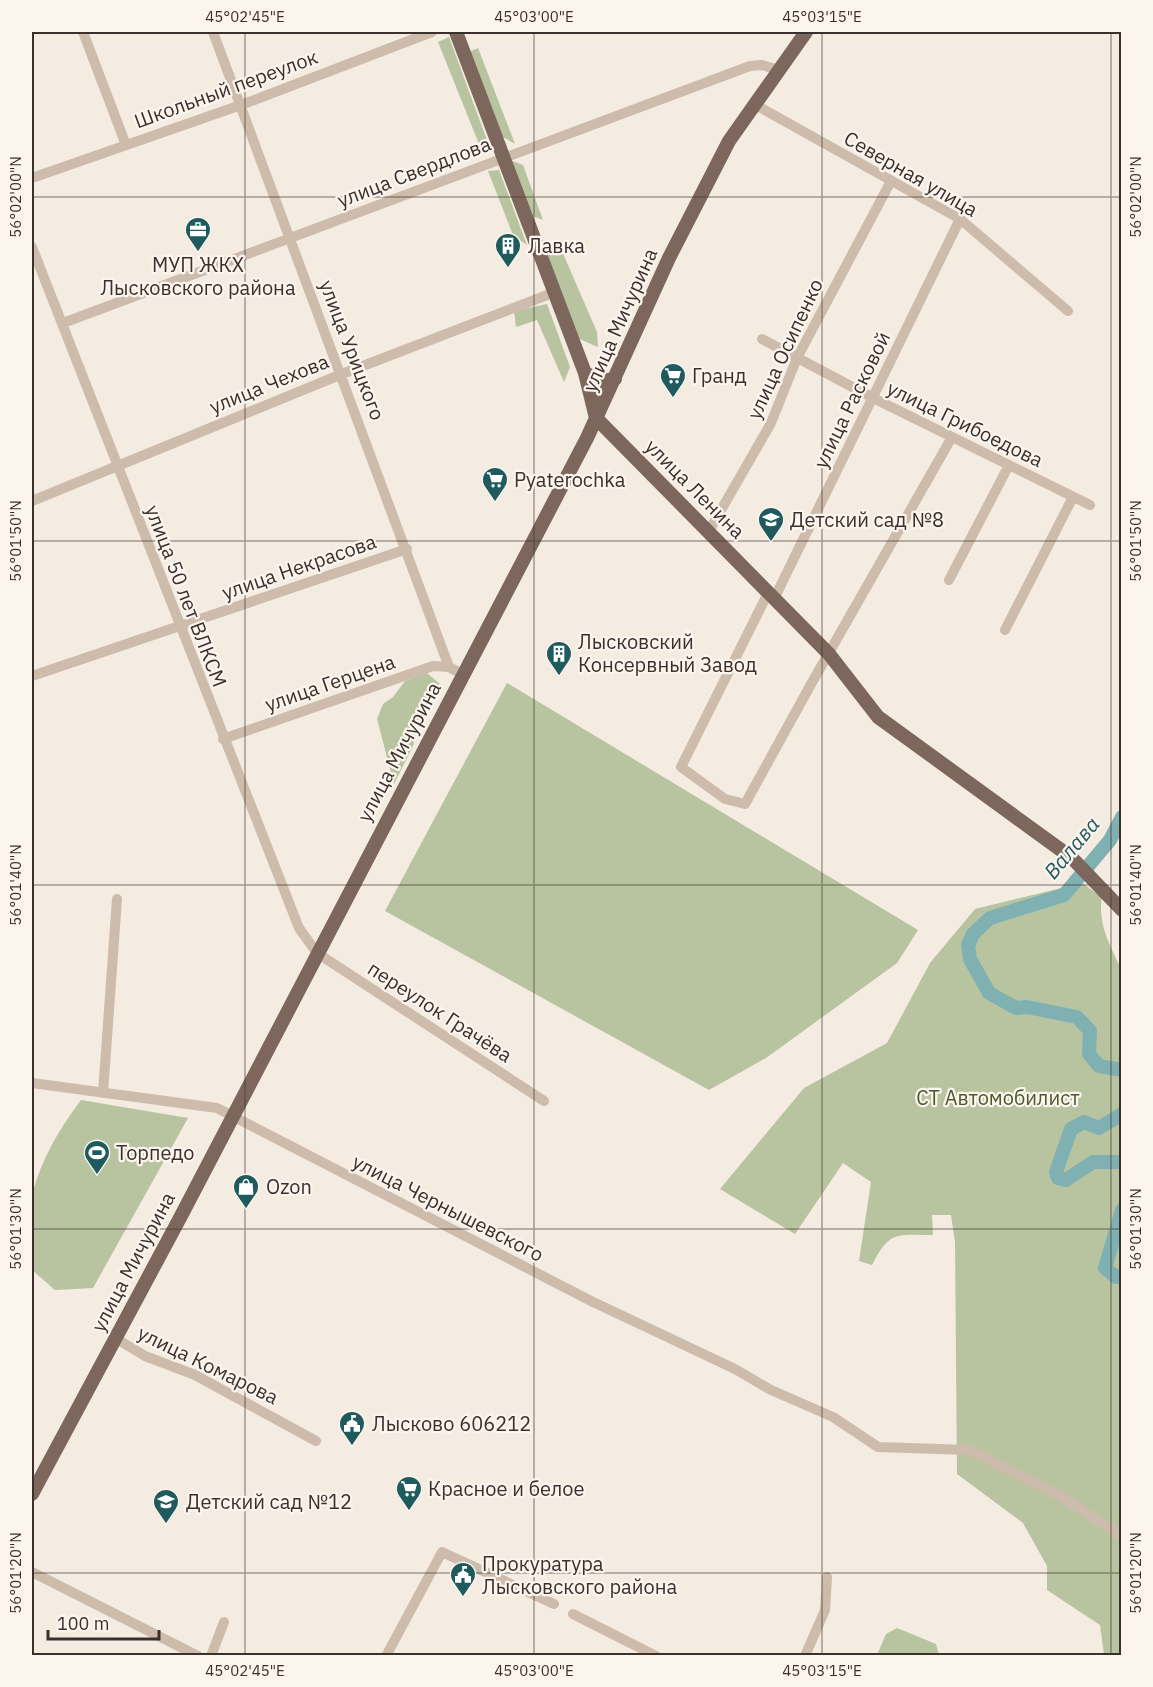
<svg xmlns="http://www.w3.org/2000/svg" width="1153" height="1687" font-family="'IBM Plex Sans',sans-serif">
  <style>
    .green { fill: #b8c4a0 }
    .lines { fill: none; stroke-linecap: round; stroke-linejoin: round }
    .river { stroke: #7fb0b2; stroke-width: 14 }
    .minor { stroke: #cdbbac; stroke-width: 10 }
    .major { stroke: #7d675c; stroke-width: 14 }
    .ticks { fill: none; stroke: #3b302b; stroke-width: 1.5; stroke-opacity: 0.45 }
    .labels { text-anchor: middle; stroke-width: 4.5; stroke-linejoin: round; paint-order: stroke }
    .street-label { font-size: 20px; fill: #3b302b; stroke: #fbf5ee }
    .poi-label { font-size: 20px; fill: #3b302b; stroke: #fbf5ee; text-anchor: start }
    .park-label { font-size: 20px; fill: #4a5a2e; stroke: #fbf5ee }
    .water-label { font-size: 21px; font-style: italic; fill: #1f5a5e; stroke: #fbf5ee }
    .neatline { fill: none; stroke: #3b302b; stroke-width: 2 }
    .ticks-label { font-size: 15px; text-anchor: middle; fill: #3b302b }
  </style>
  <rect width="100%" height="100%" fill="#f4ebe1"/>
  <!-- green -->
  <path class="green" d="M449,37L491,151L481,149L438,42Z
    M478,48L515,144L498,134L469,52Z
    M510,160L523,165L543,220L530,215Z
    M499,170L527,245L513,235L488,171Z
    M558,242L597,332L598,347L577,338L542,247Z
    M547,304L570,367L564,382L537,320L516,327L514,311Z
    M427,673L440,684L421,708L413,746L394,784L377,719L383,704L393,697L405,681Z
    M507,683L918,930L897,963L766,1058L709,1090L385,911Z
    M1082,883L1102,897C1097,924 1111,947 1122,971L1121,1655H1104L1100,1625L1047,1590V1566L1023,1523L957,1474L955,1242L951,1215H932L933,1235C896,1235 890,1230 872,1265L859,1261L871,1182L843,1163L795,1234L720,1189L804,1088L887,1043L930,963L975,909Z
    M81,1100L188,1118L93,1288L55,1290L32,1270C31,1247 27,1218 32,1195C41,1160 59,1129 81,1100Z
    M897,1628L936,1644L939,1655H877L886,1634Z"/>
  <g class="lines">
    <!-- river -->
    <path class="river" d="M1122,817L1110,840L1064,895L990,918L973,934L968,945L970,959L989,993L1016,1008L1027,1007L1077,1017L1090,1031L1089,1054L1099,1066L1122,1070
      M1122,1114L1099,1128L1084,1122L1071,1129L1056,1172L1058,1178L1066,1180L1093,1162H1122
      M1122,1210L1105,1268L1116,1277L1122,1276"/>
    <!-- minor -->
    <path class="minor" d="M83,32L126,145
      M213,32L449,667L462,674
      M754,104L960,219L1068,311
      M32,178L241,105L432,32
      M32,247L299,928L317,953L544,1101
      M63,323L750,66L762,65L779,70
      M762,339L873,398L1090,505
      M32,501L342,374L555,292
      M709,531L771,423L797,358L891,181
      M949,580L1009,465
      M769,591L681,767L725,799L745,804L810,686L952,437
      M775,597L960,219
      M1005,630L1073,497
      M32,676L407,549
      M223,739L433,666L449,667
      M32,1083L217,1108L591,1301L735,1369L771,1390L833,1417L878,1447L970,1450L1062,1497L1122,1536
      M103,1093L117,899
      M115,1338L145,1356L195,1375L316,1441
      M32,1572L198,1656
      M573,1614L656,1656
      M211,1656L224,1622
      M386,1656L442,1552L554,1604
      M805,1656L825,1610L827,1577"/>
    <!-- major -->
    <path class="major" d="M456,32L585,373L596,418L829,654L878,717L1072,858L1122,910
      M585,373L600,381L615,379
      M32,1494L181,1216L587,438L669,258L729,141L806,32"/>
  </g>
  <!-- ticks -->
  <path class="ticks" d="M245,32V1656M534,32V1656M822,32V1656M1111,32V1656M32,197H1122M32,541H1122M32,885H1122M32,1229H1122M32,1573H1122"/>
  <!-- icons -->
  <defs>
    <symbol id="office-pin" viewBox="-11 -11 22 30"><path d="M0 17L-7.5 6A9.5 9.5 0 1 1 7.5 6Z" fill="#1f5a5e" stroke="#fbf5ee"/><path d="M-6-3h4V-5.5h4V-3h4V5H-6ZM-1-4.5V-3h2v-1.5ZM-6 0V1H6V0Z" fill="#fff"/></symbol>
    <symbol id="building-pin" viewBox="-11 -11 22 30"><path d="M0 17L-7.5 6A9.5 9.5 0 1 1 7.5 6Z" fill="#1f5a5e" stroke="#fbf5ee"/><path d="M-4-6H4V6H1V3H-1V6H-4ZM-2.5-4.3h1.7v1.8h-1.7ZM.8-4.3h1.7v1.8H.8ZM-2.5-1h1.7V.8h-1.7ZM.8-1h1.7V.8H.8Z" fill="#fff"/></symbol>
    <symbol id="supermarket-pin" viewBox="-11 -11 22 30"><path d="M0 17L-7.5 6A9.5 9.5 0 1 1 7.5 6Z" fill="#1f5a5e" stroke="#fbf5ee"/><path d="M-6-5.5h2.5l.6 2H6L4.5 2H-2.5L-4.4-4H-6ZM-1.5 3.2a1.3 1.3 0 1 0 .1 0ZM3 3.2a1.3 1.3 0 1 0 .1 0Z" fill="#fff"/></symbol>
    <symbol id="school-pin" viewBox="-11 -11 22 30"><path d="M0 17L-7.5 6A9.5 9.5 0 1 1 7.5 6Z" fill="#1f5a5e" stroke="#fbf5ee"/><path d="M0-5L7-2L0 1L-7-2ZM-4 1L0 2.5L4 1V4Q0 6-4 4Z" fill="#fff"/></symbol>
    <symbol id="stadium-pin" viewBox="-11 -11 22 30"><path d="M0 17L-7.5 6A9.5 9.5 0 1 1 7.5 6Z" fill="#1f5a5e" stroke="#fbf5ee"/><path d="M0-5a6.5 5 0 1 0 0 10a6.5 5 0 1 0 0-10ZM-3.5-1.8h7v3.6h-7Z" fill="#fff"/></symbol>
    <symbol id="shop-pin" viewBox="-11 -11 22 30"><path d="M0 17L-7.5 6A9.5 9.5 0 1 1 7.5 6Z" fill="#1f5a5e" stroke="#fbf5ee"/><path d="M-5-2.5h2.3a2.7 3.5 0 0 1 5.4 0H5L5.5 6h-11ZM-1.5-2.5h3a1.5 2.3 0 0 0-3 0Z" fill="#fff"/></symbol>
    <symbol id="civic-pin" viewBox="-11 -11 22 30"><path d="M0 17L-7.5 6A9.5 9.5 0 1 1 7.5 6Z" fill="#1f5a5e" stroke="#fbf5ee"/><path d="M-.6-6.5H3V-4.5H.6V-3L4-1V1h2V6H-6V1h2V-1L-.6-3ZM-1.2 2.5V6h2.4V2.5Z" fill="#fff"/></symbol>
  </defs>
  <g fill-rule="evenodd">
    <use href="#office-pin" x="183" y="215" width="30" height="40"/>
    <use href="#building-pin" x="493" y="231" width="30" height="40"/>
    <use href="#supermarket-pin" x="658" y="361" width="30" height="40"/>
    <use href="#supermarket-pin" x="480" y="465" width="30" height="40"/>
    <use href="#school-pin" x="756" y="505" width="30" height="40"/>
    <use href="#building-pin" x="544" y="639" width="30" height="40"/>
    <use href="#stadium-pin" x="82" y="1138" width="30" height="40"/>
    <use href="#shop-pin" x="231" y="1172" width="30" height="40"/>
    <use href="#civic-pin" x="337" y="1409" width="30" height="40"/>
    <use href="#supermarket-pin" x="394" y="1474" width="30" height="40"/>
    <use href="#school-pin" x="151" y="1487" width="30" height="40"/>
    <use href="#civic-pin" x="448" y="1560" width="30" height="40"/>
  </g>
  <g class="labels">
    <!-- street labels -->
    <g class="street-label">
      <text transform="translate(226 89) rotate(-20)" y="7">Школьный переулок</text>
      <text transform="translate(414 172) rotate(-21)" y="7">улица Свердлова</text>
      <text transform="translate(911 174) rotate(30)" y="7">Северная улица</text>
      <text transform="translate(620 320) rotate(-66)" y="7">улица Мичурина</text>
      <text transform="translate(785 349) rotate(-65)" y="7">улица Осипенко</text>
      <text transform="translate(352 350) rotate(69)" y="7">улица Урицкого</text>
      <text transform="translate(269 384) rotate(-22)" y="7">улица Чехова</text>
      <text transform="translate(852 400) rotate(-64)" y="7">улица Расковой</text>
      <text transform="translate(965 424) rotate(26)" y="7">улица Грибоедова</text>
      <text transform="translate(695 489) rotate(45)" y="7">улица Ленина</text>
      <text transform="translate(299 567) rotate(-19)" y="7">улица Некрасова</text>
      <text transform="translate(186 596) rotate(69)" y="7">улица 50 лет ВЛКСМ</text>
      <text transform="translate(330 683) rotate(-19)" y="7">улица Герцена</text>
      <text transform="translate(399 752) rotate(-62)" y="7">улица Мичурина</text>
      <text transform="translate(440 1012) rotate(33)" y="7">переулок Грачёва</text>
      <text transform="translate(448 1208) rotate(27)" y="7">улица Чернышевского</text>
      <text transform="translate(133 1262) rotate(-62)" y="7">улица Мичурина</text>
      <text transform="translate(208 1365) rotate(26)" y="7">улица Комарова</text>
    </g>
    <!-- poi labels -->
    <g class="poi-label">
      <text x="528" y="253">Лавка</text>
      <text x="198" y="272" text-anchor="middle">МУП ЖКХ<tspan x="198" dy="23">Лысковского района</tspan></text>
      <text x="692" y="383">Гранд</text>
      <text x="514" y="487">Pyaterochka</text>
      <text x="790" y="527">Детский сад №8</text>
      <text x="578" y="649">Лысковский<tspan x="578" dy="23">Консервный Завод</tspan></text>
      <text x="116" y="1160">Торпедо</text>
      <text x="266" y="1194">Ozon</text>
      <text x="372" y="1431">Лысково 606212</text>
      <text x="428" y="1496">Красное и белое</text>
      <text x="186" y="1509">Детский сад №12</text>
      <text x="482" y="1571">Прокуратура<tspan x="482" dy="23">Лысковского района</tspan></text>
    </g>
    <!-- park labels -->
    <g class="park-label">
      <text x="998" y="1105">СТ Автомобилист</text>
    </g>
    <!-- water labels -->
    <g class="water-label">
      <text transform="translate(1072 848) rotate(-50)" y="7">Валава</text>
    </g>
  </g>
  <!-- border -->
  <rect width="1153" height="1687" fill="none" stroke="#fbf5ee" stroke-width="66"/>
  <!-- scale -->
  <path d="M48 1630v9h111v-9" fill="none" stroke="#3b302b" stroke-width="3"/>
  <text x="57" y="1630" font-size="18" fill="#3b302b" stroke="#fbf5ee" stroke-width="4.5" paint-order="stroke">100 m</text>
  <rect x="33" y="33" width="1087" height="1621" class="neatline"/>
  <g class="ticks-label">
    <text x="245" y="22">45°02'45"E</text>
    <text x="534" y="22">45°03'00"E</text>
    <text x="822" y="22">45°03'15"E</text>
    <text transform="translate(16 197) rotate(-90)" y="5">56°02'00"N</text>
    <text transform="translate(1136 197) rotate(-90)" y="5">56°02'00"N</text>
    <text transform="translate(16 541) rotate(-90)" y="5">56°01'50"N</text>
    <text transform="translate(1136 541) rotate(-90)" y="5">56°01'50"N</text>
    <text transform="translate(16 885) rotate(-90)" y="5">56°01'40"N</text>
    <text transform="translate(1136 885) rotate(-90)" y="5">56°01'40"N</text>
    <text transform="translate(16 1229) rotate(-90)" y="5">56°01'30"N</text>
    <text transform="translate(1136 1229) rotate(-90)" y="5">56°01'30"N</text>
    <text transform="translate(16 1573) rotate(-90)" y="5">56°01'20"N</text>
    <text transform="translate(1136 1573) rotate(-90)" y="5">56°01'20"N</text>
    <text x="245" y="1676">45°02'45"E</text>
    <text x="534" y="1676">45°03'00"E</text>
    <text x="822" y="1676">45°03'15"E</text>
  </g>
</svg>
